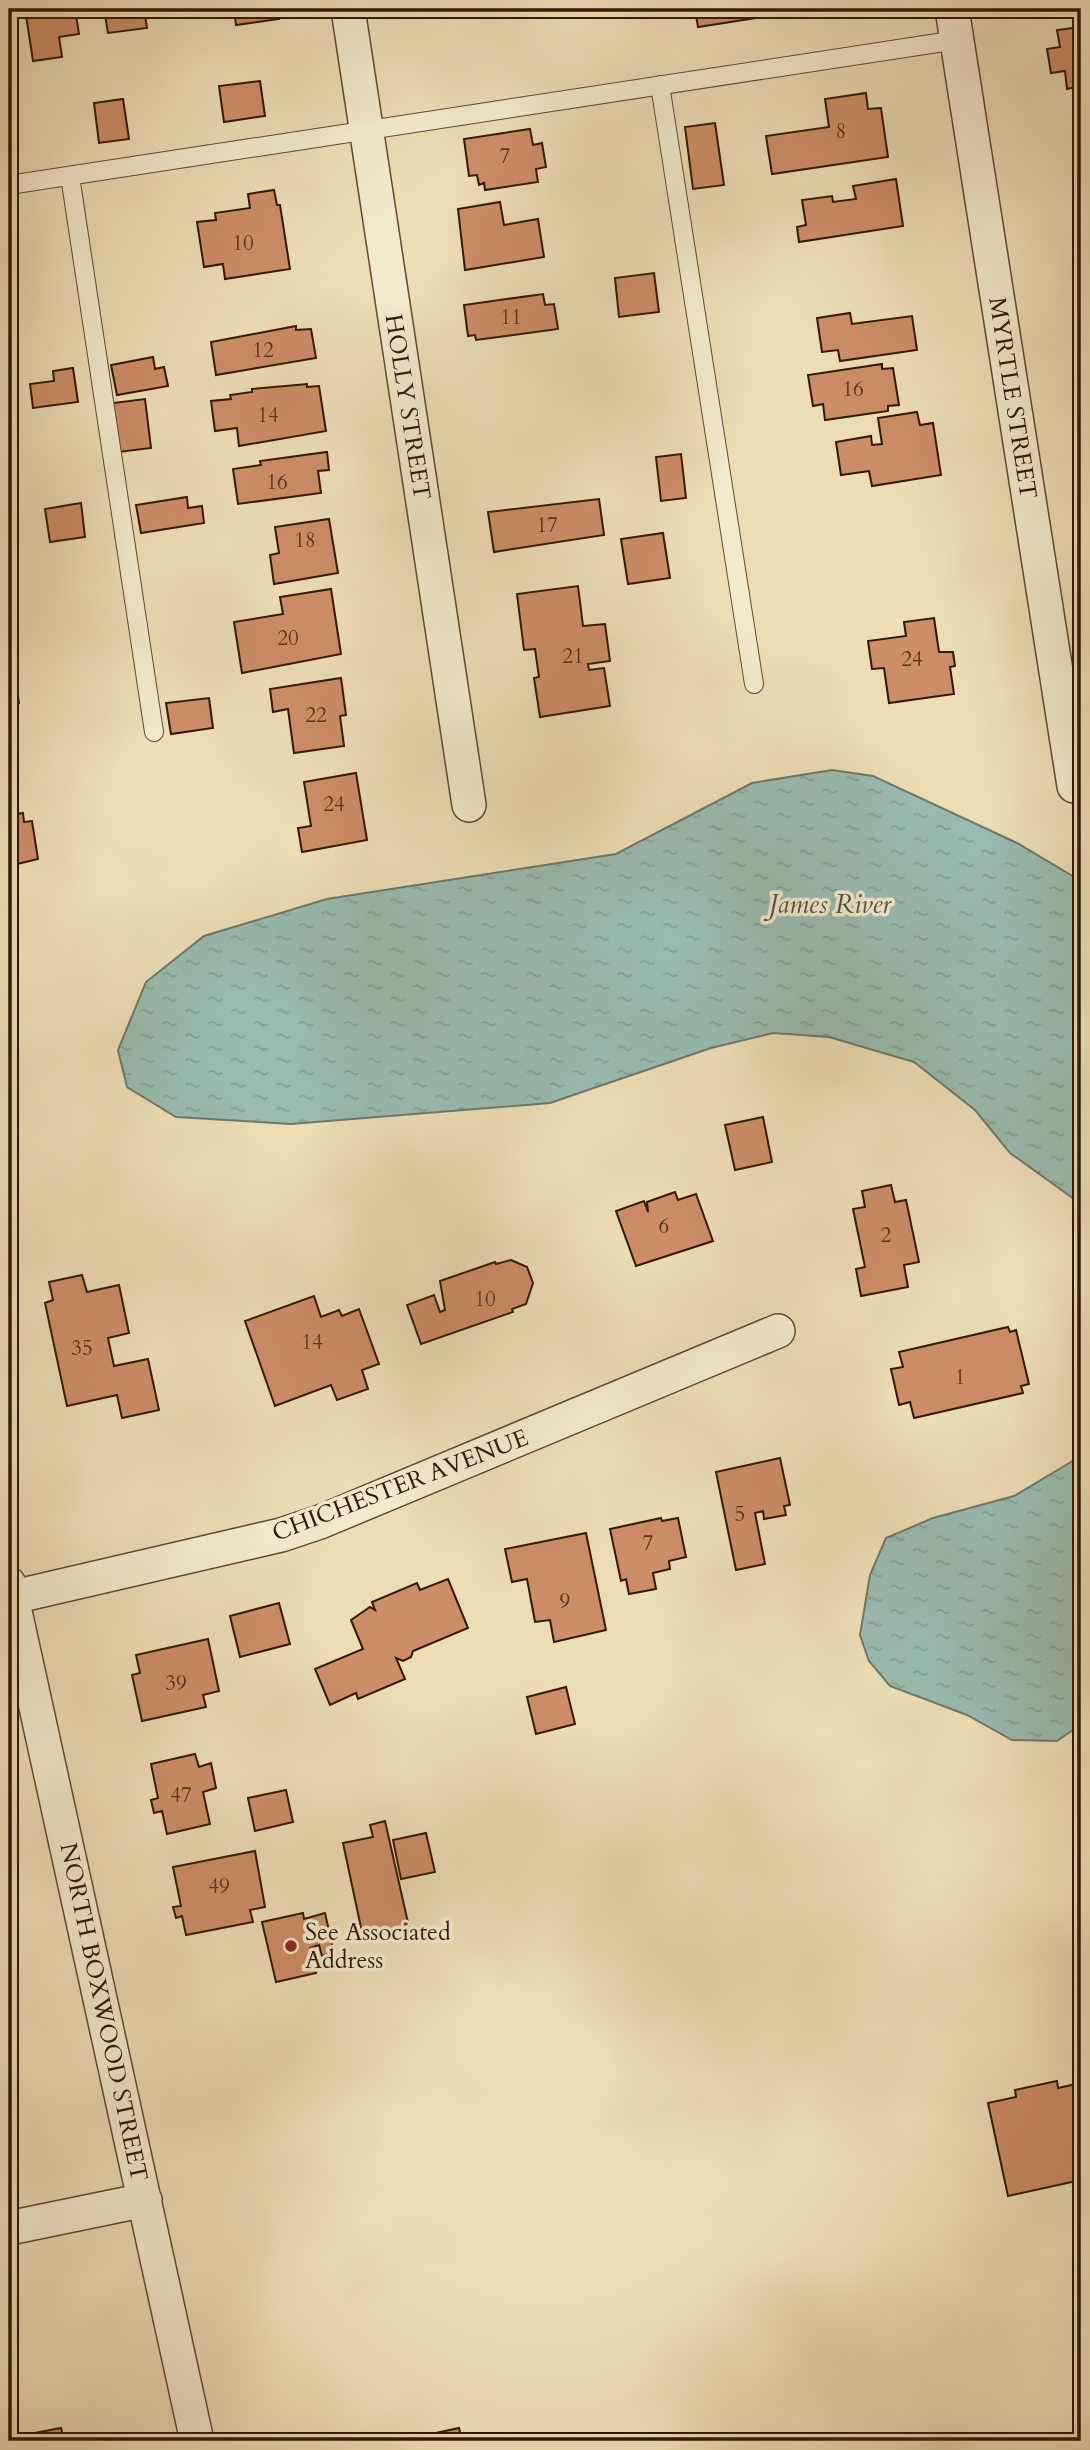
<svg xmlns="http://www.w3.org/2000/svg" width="1090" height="2450" font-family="Cardo,serif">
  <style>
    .water { fill: url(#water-ripples); stroke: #6f796c; stroke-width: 2 }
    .building { fill: #cd8d67; stroke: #311705; stroke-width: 2 }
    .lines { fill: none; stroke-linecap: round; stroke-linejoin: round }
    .lane-casing { stroke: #604831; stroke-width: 20 }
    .street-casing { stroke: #604831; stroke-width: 36 }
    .lane { stroke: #f3e9cf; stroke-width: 18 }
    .street { stroke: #f3e9cf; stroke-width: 33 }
    .poi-dot { fill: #8f2418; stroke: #f3e9cf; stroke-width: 2.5 }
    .labels { text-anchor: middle; stroke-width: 7; stroke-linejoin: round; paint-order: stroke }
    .number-label { font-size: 21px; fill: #58341e }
    .street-label { font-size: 24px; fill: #311705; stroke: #f3e9cf }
    .poi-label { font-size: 24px; fill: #311705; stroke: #f3e9cf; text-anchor: start }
    .water-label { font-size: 26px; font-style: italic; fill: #555041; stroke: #f3e9cf }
  </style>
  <defs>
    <pattern id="water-ripples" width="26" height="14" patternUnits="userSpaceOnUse" patternTransform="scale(1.75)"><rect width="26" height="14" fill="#99bbb0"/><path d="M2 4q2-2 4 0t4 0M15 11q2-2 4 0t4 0" fill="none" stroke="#84a096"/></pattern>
  </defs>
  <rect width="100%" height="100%" fill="#ecddb5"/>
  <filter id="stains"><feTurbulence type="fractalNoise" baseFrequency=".00286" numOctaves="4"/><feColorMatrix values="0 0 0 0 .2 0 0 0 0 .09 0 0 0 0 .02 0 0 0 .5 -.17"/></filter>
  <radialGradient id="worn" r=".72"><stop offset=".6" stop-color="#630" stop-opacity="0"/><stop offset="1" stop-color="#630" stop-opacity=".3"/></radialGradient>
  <!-- water -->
  <path class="water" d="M832,770L873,776L1017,843L1081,881V1204L1010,1153L975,1110L914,1062L829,1037L773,1033L711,1048L550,1103L291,1124L176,1117L127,1087L118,1050L146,982L204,936L327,899L616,854L752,783Z
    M1081,1456V1720L1077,1727L1057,1741L1012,1740L967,1715L890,1686L869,1661L860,1635L870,1575L886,1538L933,1518L1014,1496Z"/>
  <!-- building -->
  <path class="building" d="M25,9H75L79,34L59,37L62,57L33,61Z
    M104,9H144L147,28L108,33Z
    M234,9H278L279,19L236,25Z
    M695,9H801V11L698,27Z
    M1081,27V86L1067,89L1065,71L1051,73L1047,49L1060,47L1057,30Z
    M260,81L265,116L224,122L219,86Z
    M866,93L868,109L881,108L888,157L772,174L766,136L829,127L825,99Z
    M123,99L129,139L99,143L94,103Z
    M715,123L724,185L693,189L685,127Z
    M530,129L533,145L542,143L546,167L536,169L538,182L485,190L484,183L479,185L477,175L469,176L464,139Z
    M896,179L903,226L799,242L797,227L806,225L802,200L832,196L833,202L856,199L853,186Z
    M274,190L277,205H280L290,269L225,279L223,264L204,267L197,222L216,220L215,213L250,208L248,194Z
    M500,202L504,225L538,219L544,257L465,270L458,209Z
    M654,273L659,312L619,317L615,278Z
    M543,294L545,305L554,304L558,329L476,340L475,335L468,336L464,305Z
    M850,313L852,324L912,316L917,350L840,361L838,350L822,352L817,318Z
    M296,326V330L311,329L316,358L216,375L211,342Z
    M153,357L155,369L164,367L168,386L117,395L111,365Z
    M882,364V369L893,368L899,405L888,406V411L825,420L823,404L813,406L808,375Z
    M73,368L78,402L33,408L30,384L54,381L53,371Z
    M307,384V387L319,386L326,431L239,446L237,428L215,431L211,401L231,399L230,395L252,392V389Z
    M145,399L151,448L119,452L113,403Z
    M917,412L920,425L933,423L941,475L872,486L869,471L841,475L836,442L871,436L872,445L882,444L878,418Z
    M327,452L329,470L318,471L321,493L238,504L233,469L261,465L260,461Z
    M681,454L686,498L661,501L656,457Z
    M187,497L188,508L202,506L204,523L141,533L136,505Z
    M599,499L604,535L494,552L488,512Z
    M81,503L85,537L50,542L45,509Z
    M329,519L338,573L274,584L270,555L279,553L275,527Z
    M663,533L670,578L628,584L621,539Z
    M578,586L583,626L605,624L610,661L588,664L589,670L604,668L610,706L540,717L534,678L539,677L535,649L524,650L517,594Z
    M331,589L341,654L242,673L234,622L283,614L280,597Z
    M934,618L939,652H953L955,666L950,667L954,694L889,703L884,668L872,669L868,641L906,636L904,622Z
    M14,668L19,703L9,704V669Z
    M341,678L346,715L340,716L344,746L294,753L288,709L273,712L270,689Z
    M209,698L213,728L171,734L166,703Z
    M356,773L367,840L302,852L298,828L311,826L304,782Z
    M23,813L24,822L32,821L38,859L9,866V815Z
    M763,1117L772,1162L735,1170L725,1125Z
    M891,1185L895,1202L906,1200L919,1262L904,1265L908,1287L861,1296L856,1269L865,1267L853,1209L865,1207L862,1191Z
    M675,1192L678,1200L696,1194L713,1241L636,1266L616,1211L644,1201L648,1212L647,1202Z
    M511,1260L527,1267L533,1283L526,1304L512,1309L513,1312L421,1344L407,1305L434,1295L440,1312L445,1310L440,1281L495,1262L496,1264Z
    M82,1275L87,1292L119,1285L129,1333L108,1338L114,1366L148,1359L159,1410L122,1418L117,1395L67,1406L45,1303L53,1300L49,1282Z
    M314,1296L321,1317L339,1310L342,1316L359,1309L379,1364L362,1370L368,1389L337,1400L331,1385L275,1406L245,1321Z
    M1008,1327L1010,1332L1016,1330L1029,1384L1021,1386L1023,1393L914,1418L910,1402L899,1405L891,1369L903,1367L899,1352Z
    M780,1458L790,1505L784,1506L786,1515L764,1519L763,1511L755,1513L765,1564L736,1570L716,1472Z
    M661,1518L662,1521L678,1518L686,1557L669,1561L670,1569L653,1573L656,1589L629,1594L626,1579L621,1581L610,1529Z
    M586,1533L606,1630L554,1642L550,1620L535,1622L527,1579L512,1582L505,1549Z
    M448,1579L468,1628L413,1651L411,1657L403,1661L396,1658L405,1679L358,1699L356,1693L330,1705L315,1669L363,1649L351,1620L370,1607L375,1610L372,1602L417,1583L420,1590Z
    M279,1603L290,1644L240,1657L230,1616Z
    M208,1639L219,1691L203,1695L206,1707L142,1721L132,1675L140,1673L136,1655Z
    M566,1687L575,1724L536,1734L527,1697Z
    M195,1754L199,1767L211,1763L216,1788L203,1792L210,1824L167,1834L162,1811L154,1813L151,1800L158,1798L151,1764Z
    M286,1790L293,1822L255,1831L248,1798Z
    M385,1821L409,1927L363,1937L343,1843L373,1837L370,1825Z
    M426,1833L435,1872L401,1879L393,1840Z
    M255,1851L265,1907L250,1910L253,1922L186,1935L182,1916L176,1918L173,1907L181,1906L173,1867Z
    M303,1913L304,1919L325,1913L334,1953L322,1956L319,1945L310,1948L316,1973L276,1982L262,1922Z
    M1057,2081L1058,2088L1081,2083V2180L1008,2196L988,2103L1016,2097L1015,2090Z
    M61,2428L64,2441H30L29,2434Z
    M459,2428L462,2441H411L418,2440L417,2437Z
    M636,2435L638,2441H606Z"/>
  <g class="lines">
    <defs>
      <path id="lane" d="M660,85L754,684
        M70,176L154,732
        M9,185L957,40"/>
      <path id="street" d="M348,9L469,805
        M952,9L1074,786
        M9,1584L197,2441
        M9,1598L281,1535L320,1522L778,1331
        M9,2228L145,2200"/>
    </defs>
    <!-- lane casing -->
    <use href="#lane" class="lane-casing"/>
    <!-- street casing -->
    <use href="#street" class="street-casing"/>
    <!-- lane -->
    <use href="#lane" class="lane"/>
    <!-- street -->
    <use href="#street" class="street"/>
  </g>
  <!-- markers -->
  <circle class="poi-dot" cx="291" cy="1946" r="7"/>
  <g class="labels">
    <!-- number labels -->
    <g class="number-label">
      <text x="841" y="138">8</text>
      <text x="505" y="163">7</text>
      <text x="243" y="250">10</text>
      <text x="511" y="324">11</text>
      <text x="263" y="357">12</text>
      <text x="853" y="396">16</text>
      <text x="268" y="422">14</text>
      <text x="277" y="489">16</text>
      <text x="547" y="532">17</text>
      <text x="305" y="547">18</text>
      <text x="288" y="645">20</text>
      <text x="573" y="663">21</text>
      <text x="912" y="666">24</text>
      <text x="316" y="722">22</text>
      <text x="334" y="811">24</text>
      <text x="664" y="1233">6</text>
      <text x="886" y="1242">2</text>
      <text x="485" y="1306">10</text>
      <text x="312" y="1349">14</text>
      <text x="82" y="1355">35</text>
      <text x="960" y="1384">1</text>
      <text x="740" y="1521">5</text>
      <text x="648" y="1550">7</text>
      <text x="565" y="1608">9</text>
      <text x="176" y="1690">39</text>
      <text x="181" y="1802">47</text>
      <text x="219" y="1893">49</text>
    </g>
    <!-- street labels -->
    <g class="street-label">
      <text transform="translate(1013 398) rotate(81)" y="8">MYRTLE STREET</text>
      <text transform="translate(408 407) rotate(81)" y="8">HOLLY STREET</text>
      <text transform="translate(400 1485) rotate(-21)" y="8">CHICHESTER AVENUE</text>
      <text transform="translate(104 2012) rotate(78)" y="8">NORTH BOXWOOD STREET</text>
    </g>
    <!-- poi labels -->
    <g class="poi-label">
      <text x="305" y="1940">See Associated<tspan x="305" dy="28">Address</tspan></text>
    </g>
    <!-- water labels -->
    <g class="water-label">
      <text x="830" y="913">James River</text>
    </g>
  </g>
  <!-- margin -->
  <rect width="1090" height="2450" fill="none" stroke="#ecddb5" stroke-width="35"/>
  <rect x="10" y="10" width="1069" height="2429" fill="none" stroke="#311705" stroke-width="3.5"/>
  <rect x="18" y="18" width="1055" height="2415" fill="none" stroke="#311705" stroke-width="2"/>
  <rect width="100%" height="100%" filter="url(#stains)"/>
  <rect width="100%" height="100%" fill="url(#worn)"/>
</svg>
